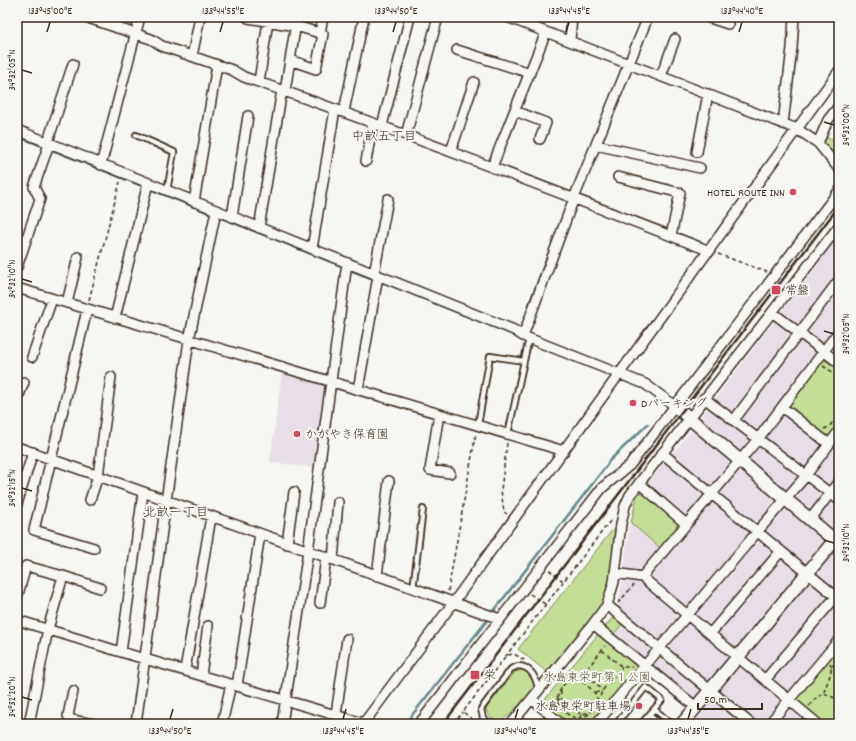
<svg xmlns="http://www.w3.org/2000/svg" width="856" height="741" font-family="Dekko,'Klee One',sans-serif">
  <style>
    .built { fill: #e8dee8 }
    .green { fill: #c3de95; stroke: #7f845a }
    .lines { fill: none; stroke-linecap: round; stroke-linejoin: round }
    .stream { stroke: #61898c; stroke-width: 2.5 }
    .lane-casing { stroke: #3b2a1e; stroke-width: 8 }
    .street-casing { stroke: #3b2a1e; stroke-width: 12 }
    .secondary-casing { stroke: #3b2a1e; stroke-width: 15 }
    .path { stroke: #3b2a1e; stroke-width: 1.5; stroke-dasharray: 4 3; stroke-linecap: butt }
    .lane { stroke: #f6f6f2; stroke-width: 4.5 }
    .street { stroke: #f6f6f2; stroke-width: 9 }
    .secondary { stroke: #f6f6f2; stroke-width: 12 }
    .rail { stroke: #3b2a1e; stroke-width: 2.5 }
    .ticks { fill: none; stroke: #3b2a1e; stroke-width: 1.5 }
    .poi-dot { fill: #d1495b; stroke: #f6f6f2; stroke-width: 1.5 }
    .labels { text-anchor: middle; stroke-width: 4; stroke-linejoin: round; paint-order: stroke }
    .poi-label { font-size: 12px; fill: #3b2a1e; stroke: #f6f6f2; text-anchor: start }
    .park-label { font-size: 12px; fill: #5d573c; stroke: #f6f6f2 }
    .neighbourhood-label { font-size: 13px; fill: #3b2a1e; stroke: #f6f6f2 }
    .neatline { fill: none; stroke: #3b2a1e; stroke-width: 1.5 }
    .ticks-label { font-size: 10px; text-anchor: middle; fill: #3b2a1e }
  </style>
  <rect width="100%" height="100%" fill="#f6f6f2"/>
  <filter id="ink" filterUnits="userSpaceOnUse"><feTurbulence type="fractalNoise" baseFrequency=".025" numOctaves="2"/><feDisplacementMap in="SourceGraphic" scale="8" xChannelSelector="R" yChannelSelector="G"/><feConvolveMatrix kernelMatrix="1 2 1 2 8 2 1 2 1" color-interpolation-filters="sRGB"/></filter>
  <g filter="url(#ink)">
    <!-- built -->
    <path class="built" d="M839,236V724H693L703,711L603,628L618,609L630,524L637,496L690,432Z
      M282,371L327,384L316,468L270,462Z"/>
    <!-- green -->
    <path class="green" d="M826,137L839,143V165L824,143Z
      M822,358L839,370V425L828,440L786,408Z
      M642,491L676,520C679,533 669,539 661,549L631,523L637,496Z
      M618,523C614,552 614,584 599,610L548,673L518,649Z
      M615,615L623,623L613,635L604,628Z
      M600,632L641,666L592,724H565L541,704Z
      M833,651L839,656V724H826L795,698Z
      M522,670C536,674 537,689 528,698C525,701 521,703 518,706C512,711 508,717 501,721C494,721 488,717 486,709L488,706L513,674L515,672Z"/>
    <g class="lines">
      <!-- stream -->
      <path class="stream" d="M495,17L507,21
        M17,136L145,187
        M150,189L344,267
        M348,269L375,280
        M380,281L516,336
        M528,307L549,252
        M493,612L607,465L609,461L648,424
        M405,724L489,618"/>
      <defs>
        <path id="lane" d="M136,135L174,152L167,191
          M478,425L490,356L524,361
          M508,434L529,338
          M413,589L423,509
          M654,709L672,724
          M649,715L659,724
          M491,724L483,718L481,709L511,669L518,666C531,666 537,679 538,690
          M616,724L646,687L662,700L641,724"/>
        <path id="street" d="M85,17L151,39L162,46L232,70L244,77C400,131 555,191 710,251
          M507,17L797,129L818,143L839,169
          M707,17L728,24
          M248,18L296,26L323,34L316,69L290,60
          M117,28L119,17
          M320,33L323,17
          M570,41L572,17
          M457,50L530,73
          M192,56L200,17
          M661,76L675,39
          M259,82L268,21
          M285,91L297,17
          M344,111L364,17
          M515,111L546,123L540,139
          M783,124L792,48L794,17
          M382,126L410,17
          M17,130L514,330L523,336L645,384L675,406
          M406,135L438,17
          M818,143L828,120L839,106
          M596,145L700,168
          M451,151L474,82
          M697,152L708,94
          M366,161L373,123
          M101,165L140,17
          M492,167L546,32
          M618,177L680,193L671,236
          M194,202L217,65
          M232,217L248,116
          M259,228L282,90
          M312,249L335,109
          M17,267L40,199L34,187L48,147L50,135L73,64
          M374,274L388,199
          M17,288L564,451
          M67,303L78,257
          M87,310L34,530L94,548
          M772,312L839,363
          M115,318L148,183
          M523,336L574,198L648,17
          M32,357L52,299
          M358,390L378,276
          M17,395H19L24,382
          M704,398L839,500
          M782,407L829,444
          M439,414L430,470L450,473
          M734,420L839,280
          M17,447L500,619
          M662,453L839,599
          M639,483L686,524
          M90,500L98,476L111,377
          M17,504L33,452
          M810,520L839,481
          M287,544L294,492
          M333,560L338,502
          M615,573L642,577L818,724
          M63,576L100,588
          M377,576L389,481
          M642,577L758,439L839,331
          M17,598L26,566L63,576L48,629L29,724
          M320,603L326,558
          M607,605L751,724
          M17,620L121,652L366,724
          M593,624L696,707
          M710,634L781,551
          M121,652L143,493
          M185,670L211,517
          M201,675L208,626
          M765,680L839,593
          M237,686L260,534
          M73,691L68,716L72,720L93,724
          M532,699L561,724
          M336,714L347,639
          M136,724L166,501L189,340L216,211
          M222,724L231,684
          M282,724L308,551L347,263
          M363,724L453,603L839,71
          M419,724L602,488L630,465L839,191
          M511,724L593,624L607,605L614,582L621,524L625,506L630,495L839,226
          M596,724L757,532L804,478L839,431
          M769,724L839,640"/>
        <path id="secondary" d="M675,406L839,544
          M682,724L839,535"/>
      </defs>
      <!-- lane casing -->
      <use href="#lane" class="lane-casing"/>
      <!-- street casing -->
      <use href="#street" class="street-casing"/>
      <!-- secondary casing -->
      <use href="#secondary" class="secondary-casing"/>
      <!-- path -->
      <path class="path" d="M17,30L22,17
        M835,149L839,145
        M718,254L767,272
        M89,300L120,182
        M823,366L839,376
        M824,429L829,427L839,414
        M507,443L501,490L504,512L507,514
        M549,570L563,581
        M448,591L476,433
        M530,594L545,604
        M618,603L634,585
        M602,650L622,667H632
        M508,655L514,654L526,661
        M505,657L611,520L613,519
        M831,665L839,667
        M581,681L583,674L605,646
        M561,691C560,697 562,700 566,704C583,725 611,707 590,688C584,683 578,678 571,679
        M824,692C826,684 834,671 830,663
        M595,693L602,691
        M598,703L602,691L622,667
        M551,705L557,700L561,699
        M809,706L816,698L824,693L839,700
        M581,714V724
        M589,714C575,723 563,714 557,700C560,686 568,676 583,674L597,684L602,691
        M453,724L463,712
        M478,724L463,712L505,657"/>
      <!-- lane -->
      <use href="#lane" class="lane"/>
      <!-- street -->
      <use href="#street" class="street"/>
      <!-- secondary -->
      <use href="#secondary" class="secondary"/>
      <!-- rail -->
      <path class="rail" d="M443,724L839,206"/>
    </g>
  </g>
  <!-- ticks -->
  <path class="ticks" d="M47,32L50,22M220,32L223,22M393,32L396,22M566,32L569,22M739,32L742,22M22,70L32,73M824,122L834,125M22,279L32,282M824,331L834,334M22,488L32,491M824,540L834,543M22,697L32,700M170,719L173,709M343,719L346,709M515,719L518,709M688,719L691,709"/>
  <!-- markers -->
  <g class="poi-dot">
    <circle cx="793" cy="192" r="4"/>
    <rect x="771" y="285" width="10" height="10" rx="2"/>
    <circle cx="633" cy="403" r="4"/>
    <circle cx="297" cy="434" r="4"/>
    <rect x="470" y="670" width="10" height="10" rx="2"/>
    <circle cx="639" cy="706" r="4"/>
  </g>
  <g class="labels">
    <!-- poi labels -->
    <g class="poi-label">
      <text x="785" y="196" text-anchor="end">HOTEL ROUTE INN</text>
      <text x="785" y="294">常盤</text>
      <text x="641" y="407">Dパーキング</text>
      <text x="305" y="438">かがやき保育園</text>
      <text x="484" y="679">栄</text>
      <text x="631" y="710" text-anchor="end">水島東栄町駐車場</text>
    </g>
    <!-- park labels -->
    <g class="park-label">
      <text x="597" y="681">水島東栄町第１公園</text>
    </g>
    <!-- neighbourhood labels -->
    <g class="neighbourhood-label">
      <text x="384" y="140">中畝五丁目</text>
      <text x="176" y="516">北畝一丁目</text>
    </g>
  </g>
  <!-- margin -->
  <rect width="856" height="741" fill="none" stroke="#f6f6f2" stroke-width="44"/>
  <!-- scale -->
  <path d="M698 703v6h64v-6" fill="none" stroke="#3b2a1e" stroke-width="2"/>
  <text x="704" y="703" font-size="12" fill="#3b2a1e" stroke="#f6f6f2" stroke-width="3" paint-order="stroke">50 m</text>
  <rect x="22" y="22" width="812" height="697" class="neatline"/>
  <g class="ticks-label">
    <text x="50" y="14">133°45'00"E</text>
    <text x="223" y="14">133°44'55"E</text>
    <text x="396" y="14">133°44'50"E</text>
    <text x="569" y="14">133°44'45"E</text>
    <text x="742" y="14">133°44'40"E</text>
    <text transform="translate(11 70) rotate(-90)" y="4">34°32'05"N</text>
    <text transform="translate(845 125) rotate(-90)" y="4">34°32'00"N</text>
    <text transform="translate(11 279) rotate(-90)" y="4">34°32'10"N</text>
    <text transform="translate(845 334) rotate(-90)" y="4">34°32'05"N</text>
    <text transform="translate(11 488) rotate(-90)" y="4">34°32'15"N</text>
    <text transform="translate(845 543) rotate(-90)" y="4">34°32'10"N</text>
    <text transform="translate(11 697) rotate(-90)" y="4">34°32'20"N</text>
    <text x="170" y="734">133°44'50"E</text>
    <text x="343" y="734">133°44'45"E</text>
    <text x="515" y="734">133°44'40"E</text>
    <text x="688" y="734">133°44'35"E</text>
  </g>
</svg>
